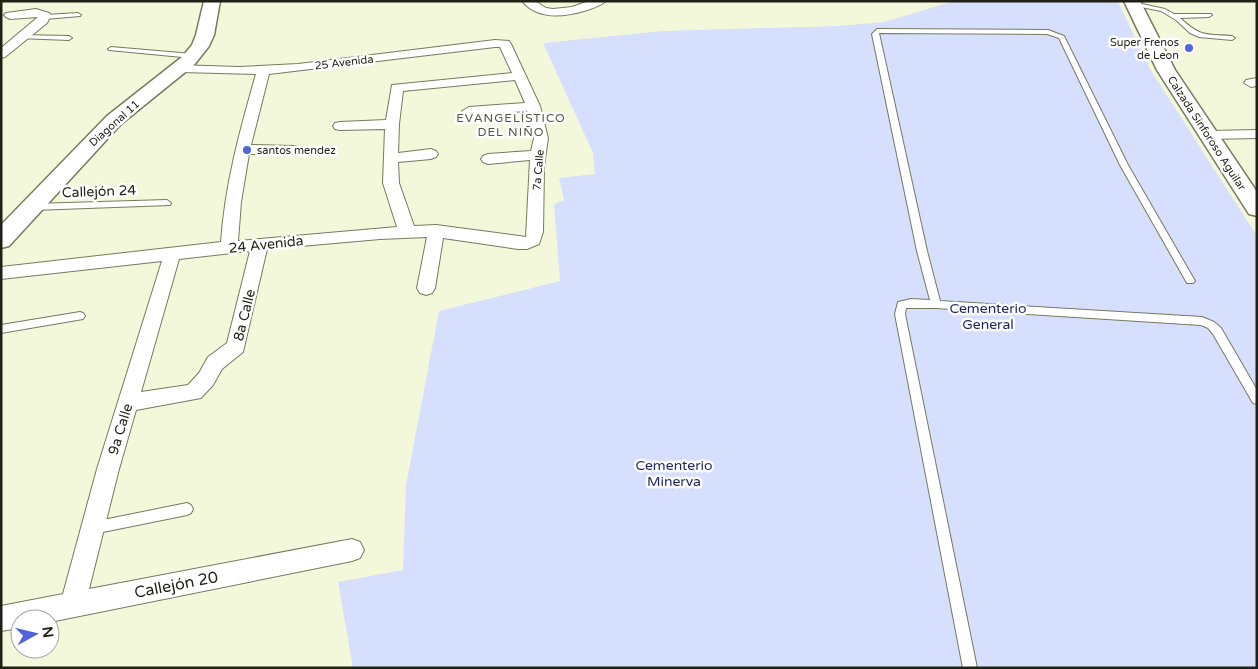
<svg xmlns="http://www.w3.org/2000/svg" width="1258" height="669" font-family="'Varela Round',sans-serif">
  <style>
    .green { fill: #d6dffe }
    .lines { fill: none; stroke-linecap: round; stroke-linejoin: round }
    .lane-casing { stroke: #767a5f; stroke-width: 2 }
    .street-casing { stroke: #767a5f; stroke-width: 2 }
    .secondary-casing { stroke: #767a5f; stroke-width: 3 }
    .lane { fill: #fff; fill-rule: evenodd }
    .street { fill: #fff; fill-rule: evenodd }
    .secondary { fill: #fff; fill-rule: evenodd }
    .poi-dot { fill: #5364da; stroke: #fff; stroke-width: 2 }
    .labels { text-anchor: middle; stroke-width: 5; stroke-linejoin: round; paint-order: stroke }
    .far-poi-label { font-size: 11px; fill: #1f2116; stroke: #fff; text-anchor: end }
    .far-street-label { font-size: 11px; fill: #1f2116; stroke: #fff }
    .far-neighbourhood-label { font-size: 12px; letter-spacing: 1px; fill: #53563d; stroke: #fff }
    .street-label { font-size: 14px; fill: #1f2116; stroke: #fff }
    .park-label { font-size: 14px; fill: #1c235d; stroke: #fff }
    .near-street-label { font-size: 16px; fill: #1f2116; stroke: #fff }
  </style>
  <rect width="100%" height="100%" fill="#f4f8da"/>
  <!-- green -->
  <path class="green" d="M954,1H1118L1150,69L1257,236V668H353L338,582L403,570L406,485L439,311L560,281L554,204L564,200L559,178L595,174L593,153L543,43L663,31L838,26L884,22Z"/>
  <g class="lines">
    <defs>
      <path id="lane" d="M1133,2L1165,9L1174,14H1211L1212,15L1209,17L1180,18C1201,37 1204,34 1232,36L1235,38L1232,40L1199,37L1190,33L1176,20L1161,11L1131,5V3Z
        M78,13L81,15L80,16L45,19L42,17L45,15Z
        M877,29L1048,30L1064,36L1128,165L1195,281L1193,283H1187L1120,165L1059,38L1047,34L879,33L927,251L940,301L1202,317L1214,322L1221,328L1257,390V404L1253,403L1213,334L1208,328L1201,325L936,308H906L905,314L977,668H963L895,314L898,302L911,299L930,300L917,251L872,34Z
        M20,35L69,36L72,38L69,40L18,38L17,37Z
        M111,47L193,54L196,56L193,58L109,50L108,49Z
        M167,200L171,203L170,205L33,210L29,207L33,204Z
        M80,312L83,313L85,316L83,319L1,333V325Z
        M187,503L191,505L193,509L191,513L187,515L93,534L89,532L87,528L89,524L93,522Z"/>
      <path id="street" d="M522,1H535L546,8L553,9L572,7L589,1H606C600,6 591,9 584,11C563,17 538,20 522,1Z
        M36,9L49,13L51,15L47,23L5,57L1,58V48L38,17L10,19L6,17L4,15L6,13Z
        M495,40L509,41L511,44L540,106L548,138L544,166L543,232L539,244L527,249H518L443,238L435,288L432,293L426,295L420,293L417,288L427,237L380,239L267,249L243,352L222,369L213,385L201,398L136,410L119,469L89,589L352,539L360,542L364,550L360,558L352,561L50,622V619H20V628L1,631V606L63,594L97,469L162,261L1,279V267L221,242C225,184 240,130 256,74L181,72L176,71L175,68L176,65L239,67L298,64ZM495,47H500L512,73L392,85L386,120L340,122L335,123L333,126L335,129L340,130L385,129L383,183L397,227L238,241L241,202L249,154H294L299,153L301,150L299,147L294,146L251,145L269,74ZM515,80L525,103L469,107L462,111L469,115L527,111L534,138L531,151L488,154L483,156L481,159L483,162L488,164L530,160L526,237L436,225L414,226L399,183L398,162L431,159L436,157L438,154L436,151L431,149L398,153L399,124L403,91ZM250,251L227,343L208,357L199,373L188,385L141,392L179,259Z
        M1257,78V86L1251,87L1244,83L1246,80Z
        M1257,130V138L1208,139L1203,138L1201,135L1203,132L1208,131Z"/>
      <path id="secondary" d="M204,1H220L214,35L209,46L194,65L121,124L9,246L1,248V225L107,116L182,57L192,45L196,35Z
        M1124,1H1140L1175,70L1257,192V216L1249,214L1157,70Z"/>
    </defs>
    <!-- lane casing -->
    <use href="#lane" class="lane-casing"/>
    <!-- street casing -->
    <use href="#street" class="street-casing"/>
    <!-- secondary casing -->
    <use href="#secondary" class="secondary-casing"/>
    <!-- lane -->
    <use href="#lane" class="lane"/>
    <!-- street -->
    <use href="#street" class="street"/>
    <!-- secondary -->
    <use href="#secondary" class="secondary"/>
  </g>
  <!-- markers -->
  <g class="poi-dot">
    <circle cx="1189" cy="48" r="5"/>
    <circle cx="247" cy="150" r="5"/>
  </g>
  <g class="labels">
    <!-- far-poi labels -->
    <g class="far-poi-label">
      <text x="1179" y="46">Super Frenos<tspan x="1179" dy="13">de Leon</tspan></text>
      <text x="257" y="154" text-anchor="start">santos mendez</text>
    </g>
    <!-- far-street labels -->
    <g class="far-street-label">
      <text transform="translate(344 62) rotate(-7)" y="4">25 Avenida</text>
      <text transform="translate(114 123) rotate(-42)" y="4">Diagonal 11</text>
      <text transform="translate(1207 133) rotate(57)" y="4">Calzada Sinforoso Aguilar</text>
      <text transform="translate(538 170) rotate(-85)" y="4">7a Calle</text>
    </g>
    <!-- far-neighbourhood labels -->
    <g class="far-neighbourhood-label">
      <text x="511" y="122">EVANGELÍSTICO<tspan x="511" dy="14">DEL NIÑO</tspan></text>
    </g>
    <!-- street labels -->
    <g class="street-label">
      <text transform="translate(99 191) rotate(-2)" y="5">Callejón 24</text>
      <text transform="translate(266 244) rotate(-6)" y="5">24 Avenida</text>
      <text transform="translate(244 315) rotate(-76)" y="5">8a Calle</text>
      <text transform="translate(120 429) rotate(-73)" y="5">9a Calle</text>
    </g>
    <!-- park labels -->
    <g class="park-label">
      <text x="988" y="313">Cementerio<tspan x="988" dy="16">General</tspan></text>
      <text x="674" y="470">Cementerio<tspan x="674" dy="16">Minerva</tspan></text>
    </g>
    <!-- near-street labels -->
    <g class="near-street-label">
      <text transform="translate(176 584) rotate(-11)" y="6">Callejón 20</text>
    </g>
  </g>
  <!-- border -->
  <rect width="1258" height="669" fill="none" stroke="#1f2116" stroke-width="5"/>
  <!-- north arrow -->
  <g transform="translate(35 634) rotate(82)"><circle r="24" fill="#ffffff" stroke="#a5a6a2"/>
  <path d="M0-4L9 19L0 12L-9 19Z" fill="#5364da"/>
  <text y="-8" font-size="14" font-weight="bold" text-anchor="middle" fill="#1f2116">N</text>
  </g>
</svg>
